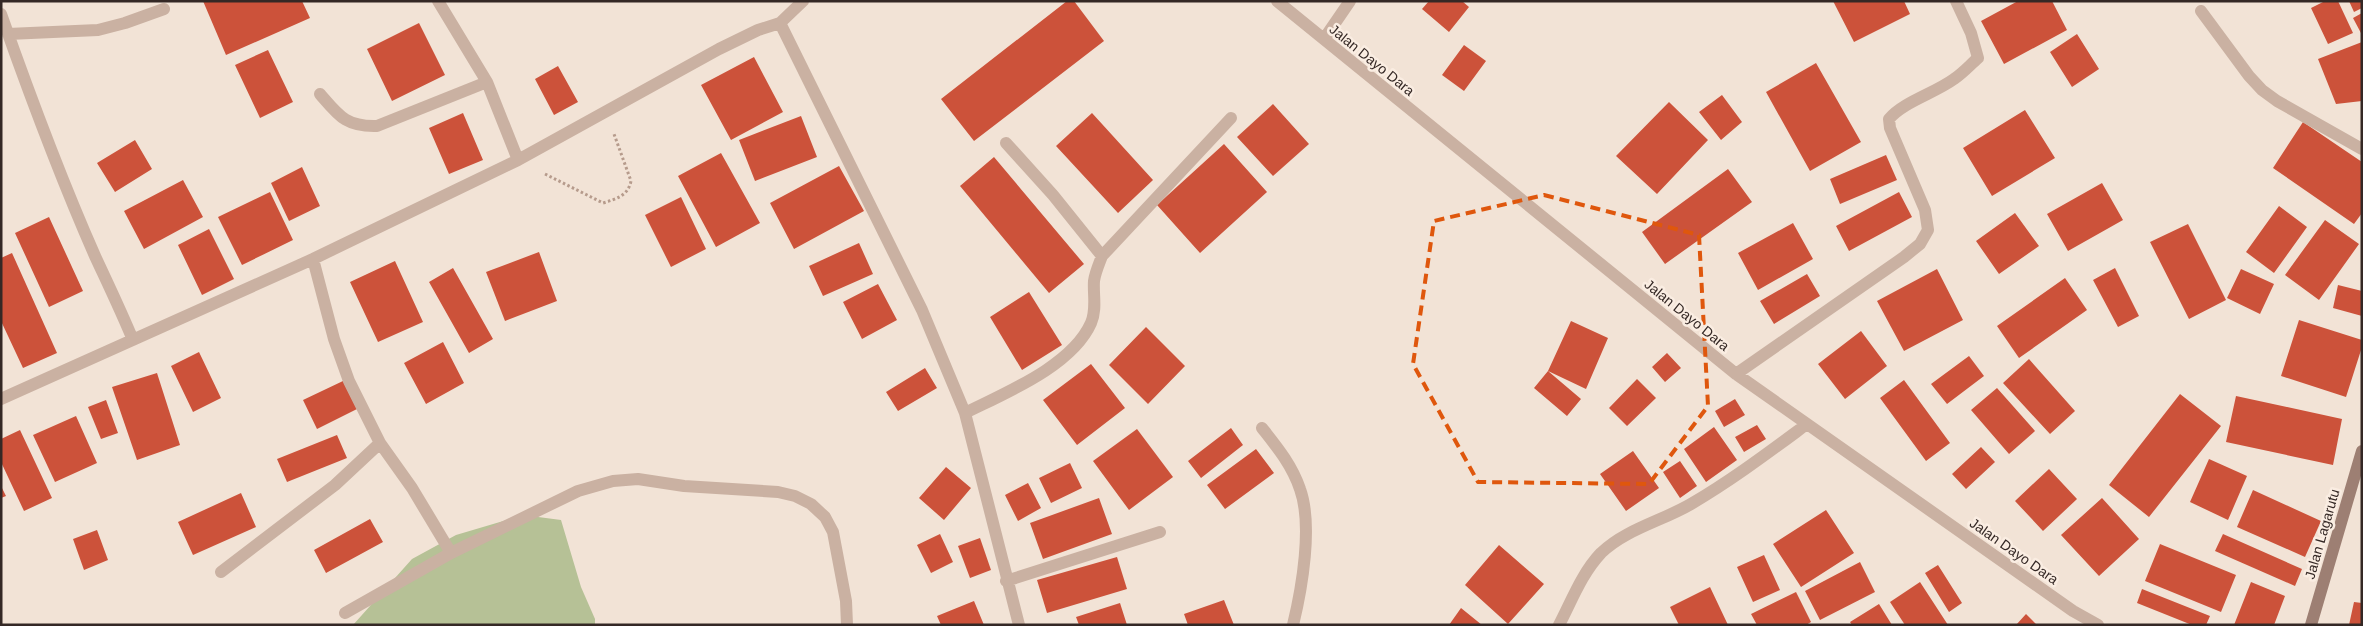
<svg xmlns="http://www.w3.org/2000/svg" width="2363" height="626" font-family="Arial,sans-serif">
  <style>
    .green { fill: #b6c196 }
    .building { fill: #cc523a }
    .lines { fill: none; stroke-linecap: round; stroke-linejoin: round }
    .path { stroke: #b69b8c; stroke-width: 3; stroke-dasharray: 2.5 2.5; stroke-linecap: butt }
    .street { stroke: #cab1a2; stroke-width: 12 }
    .secondary { stroke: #9d7f73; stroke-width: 12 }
    .marked { fill: none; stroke: #df570d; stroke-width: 4; stroke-dasharray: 10 6; stroke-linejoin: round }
    .labels { text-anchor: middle; stroke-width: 5; stroke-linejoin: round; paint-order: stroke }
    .street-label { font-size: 14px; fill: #342825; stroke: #faede2 }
  </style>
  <rect width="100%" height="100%" fill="#f2e3d6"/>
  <!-- green -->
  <path class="green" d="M523,515L561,520L581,587L595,619V625H353L412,559L456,535Z"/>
  <!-- building -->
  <path class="building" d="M203,1H302L310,18L226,55Z
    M1067,1H1074L1104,41L974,141L941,99Z
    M1429,1H1462L1469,7L1449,32L1422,9Z
    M1833,1H1904L1910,14L1854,42Z
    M2018,1H2052L2067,30L2004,64L1981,21Z
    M2325,1H2338L2353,33L2328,44L2311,8Z
    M2349,1H2362V8L2354,12Z
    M2362,13V35L2353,18Z
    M419,23L445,75L392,101L367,49Z
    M2077,34L2099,69L2072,87L2050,52Z
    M2362,42V101L2336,104L2318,59Z
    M1464,45L1486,61L1464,91L1442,75Z
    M268,50L293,102L260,118L235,65Z
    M754,57L783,112L731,140L701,85Z
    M1816,63L1861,142L1810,171L1766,92Z
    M558,66L578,102L554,115L535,79Z
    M1722,95L1742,122L1721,140L1699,112Z
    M1669,102L1708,140L1657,194L1616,156Z
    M1273,104L1309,144L1273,176L1237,137Z
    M2025,110L2055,158L1992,196L1963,148Z
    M463,113L483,160L449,174L429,128Z
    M1092,113L1153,180L1118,213L1056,146Z
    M801,116L817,157L755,181L739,140Z
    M2303,122L2362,162V213L2354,224L2273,168Z
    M135,140L152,169L115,192L97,163Z
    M1224,144L1267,192L1200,253L1157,205Z
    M721,153L760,223L716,247L678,176Z
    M1886,155L1897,180L1840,204L1830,179Z
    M994,157L1084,264L1049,293L960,186Z
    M839,166L864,211L794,249L770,203Z
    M302,167L320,206L289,221L271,183Z
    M1728,169L1752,202L1665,264L1642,232Z
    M183,180L203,217L144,249L124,211Z
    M2102,183L2123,220L2068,251L2047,214Z
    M270,192L293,240L242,265L218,217Z
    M1899,192L1912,217L1849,251L1836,226Z
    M681,197L706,249L671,267L645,215Z
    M2279,206L2307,227L2274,273L2246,252Z
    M2015,213L2039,246L1999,274L1976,241Z
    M49,217L83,291L49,307L15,233Z
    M2325,220L2359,244L2319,300L2285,275Z
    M1793,223L1813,259L1758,290L1738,253Z
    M2188,224L2226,300L2189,319L2150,242Z
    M209,229L234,279L202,295L178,245Z
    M859,243L873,274L823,296L809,266Z
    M539,252L557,301L505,321L486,272Z
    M12,253L57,353L23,368L1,321V258Z
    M395,261L423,322L378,342L350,282Z
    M453,268L493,339L469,353L429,282Z
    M2115,268L2139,316L2118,327L2093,280Z
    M1937,269L1963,320L1904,351L1877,301Z
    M2241,269L2274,284L2260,314L2227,298Z
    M1807,274L1820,296L1774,324L1760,301Z
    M2065,278L2087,310L2019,358L1997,326Z
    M878,284L897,320L862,339L843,302Z
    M2338,285L2362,291V316L2333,308Z
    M1029,292L1062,345L1022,370L990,317Z
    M2299,320L2362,340V347L2346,397L2281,376Z
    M1571,321L1608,338L1586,389L1548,371L1581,399L1567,416L1534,388L1548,371Z
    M1146,327L1185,366L1148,404L1109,365Z
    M1861,331L1887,366L1845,399L1818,364Z
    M443,342L464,383L426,404L404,363Z
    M199,352L221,398L193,412L171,366Z
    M1667,353L1681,368L1665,382L1652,367Z
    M1969,356L1984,376L1947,404L1931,384Z
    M2029,359L2075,411L2050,434L2003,383Z
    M1091,364L1125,408L1077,445L1043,400Z
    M925,368L937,388L898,411L886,392Z
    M157,373L180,445L137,460L112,387Z
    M1637,379L1656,398L1627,426L1609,408Z
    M1904,380L1950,443L1926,461L1880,398Z
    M343,381L357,409L317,429L303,400Z
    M1997,388L2035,431L2009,454L1971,410Z
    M2180,394L2221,426L2149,517L2109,485Z
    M2236,396L2342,419L2333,465L2226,442Z
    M1735,399L1745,415L1724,427L1715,411Z
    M106,400L118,433L101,439L88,407Z
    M76,416L97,463L55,482L33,435Z
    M1757,425L1766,439L1744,452L1735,437Z
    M1714,427L1737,460L1706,482L1684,449Z
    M1231,428L1243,445L1201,478L1188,461Z
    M1137,429L1173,477L1129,510L1093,461Z
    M20,430L52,498L24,511L1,462V439Z
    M337,435L347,458L287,482L277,459Z
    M1981,447L1995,462L1966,489L1952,474Z
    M1256,449L1274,473L1225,509L1207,485Z
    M1633,451L1659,488L1626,511L1600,474Z
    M2209,459L2247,476L2228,520L2190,502Z
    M1680,461L1697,486L1680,498L1663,472Z
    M1070,463L1082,488L1051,503L1039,478Z
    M946,467L971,488L944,520L919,498Z
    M2049,469L2077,499L2043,531L2015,501Z
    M1028,483L1041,508L1018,521L1005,495Z
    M1,486L6,496L1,498Z
    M2253,490L2321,521L2305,557L2237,527Z
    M241,493L256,527L193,555L178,522Z
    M1099,498L1112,534L1043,559L1030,523Z
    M2102,498L2139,539L2099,576L2061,535Z
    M1826,510L1854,553L1801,587L1773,544Z
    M370,519L383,542L326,573L314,550Z
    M97,530L108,560L84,570L73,539Z
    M940,534L953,562L931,573L917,545Z
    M2223,534L2302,569L2295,586L2215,551Z
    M980,538L991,570L970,578L958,546Z
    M2160,544L2236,575L2221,612L2145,581Z
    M1499,545L1544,584L1508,624L1465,585Z
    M1764,555L1780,590L1753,602L1737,567Z
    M1117,557L1127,589L1047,613L1037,580Z
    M1860,562L1875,592L1820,620L1805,591Z
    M1938,565L1962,603L1949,612L1925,573Z
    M1920,582L1948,625H1905L1890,602Z
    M2251,582L2285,596L2274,625H2234Z
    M1710,587L1728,625H1679L1670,607Z
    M2142,589L2210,616L2206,625H2192L2137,603Z
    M1796,592L1811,622L1806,625H1757L1751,614Z
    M1224,600L1234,625H1188L1184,614Z
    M974,601L984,625H941L937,616Z
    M2354,602L2362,603V625H2349Z
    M1120,603L1127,625H1079L1076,617Z
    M1879,604L1892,625H1852L1850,622Z
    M1461,608L1482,625H1449Z
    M2026,614L2037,625H2016Z"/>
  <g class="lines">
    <!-- path -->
    <path class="path" d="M545,174L603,203C616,199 628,196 631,181L614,134"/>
    <!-- street -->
    <path class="street" d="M438,1L487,82L518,160
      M1277,1L1736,374L2073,611L2098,625
      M2201,11L2249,76L2262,90L2277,101L2362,149
      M1,14C30,96 60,177 95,256C108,284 121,311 133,340
      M780,23L922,310L965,413L1019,625
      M8,34L98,30L125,23L164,9
      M1324,39L1350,1
      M320,94C339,116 346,127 377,126L487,82
      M1102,256L1231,118
      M1736,374L1904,257L1920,244L1928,230L1925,210L1890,128L1889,119C1903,102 1935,93 1954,79C1963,73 1970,65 1978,58L1971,33L1956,1
      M1,399L313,259L518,160L719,49L758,30L780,23L803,1
      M965,413C1005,393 1072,366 1091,323C1097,309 1093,295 1094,281C1095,273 1099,264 1102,256L1053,195L1006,143
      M1262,428C1277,447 1292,465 1300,489C1313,525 1302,588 1293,625
      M380,443L412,488L451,553L578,491L613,481L638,479L684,486L778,492L795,496L811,504L825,517L833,532L846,601L847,625
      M221,572L335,485L380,443L349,381L334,339L313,259
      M1006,581L1160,532
      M345,613L451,553
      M1559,625C1572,600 1582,573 1601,553C1626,529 1662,521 1691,504C1732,480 1769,452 1807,424"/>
    <!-- secondary -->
    <path class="secondary" d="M2311,625L2362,451"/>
  </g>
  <!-- marked area -->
  <path class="marked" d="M1544,195L1699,235L1708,406L1649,484L1478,482L1413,364L1434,221Z"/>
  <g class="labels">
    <!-- street labels -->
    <g class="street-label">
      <text transform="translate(1372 60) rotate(39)" y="5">Jalan Dayo Dara</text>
      <text transform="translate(1687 315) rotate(39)" y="5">Jalan Dayo Dara</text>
      <text transform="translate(2322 534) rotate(-74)" y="5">Jalan Lagarutu</text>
      <text transform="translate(2014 551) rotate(35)" y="5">Jalan Dayo Dara</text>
    </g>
  </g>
  <!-- border -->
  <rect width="2363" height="626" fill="none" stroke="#342825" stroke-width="5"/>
</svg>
